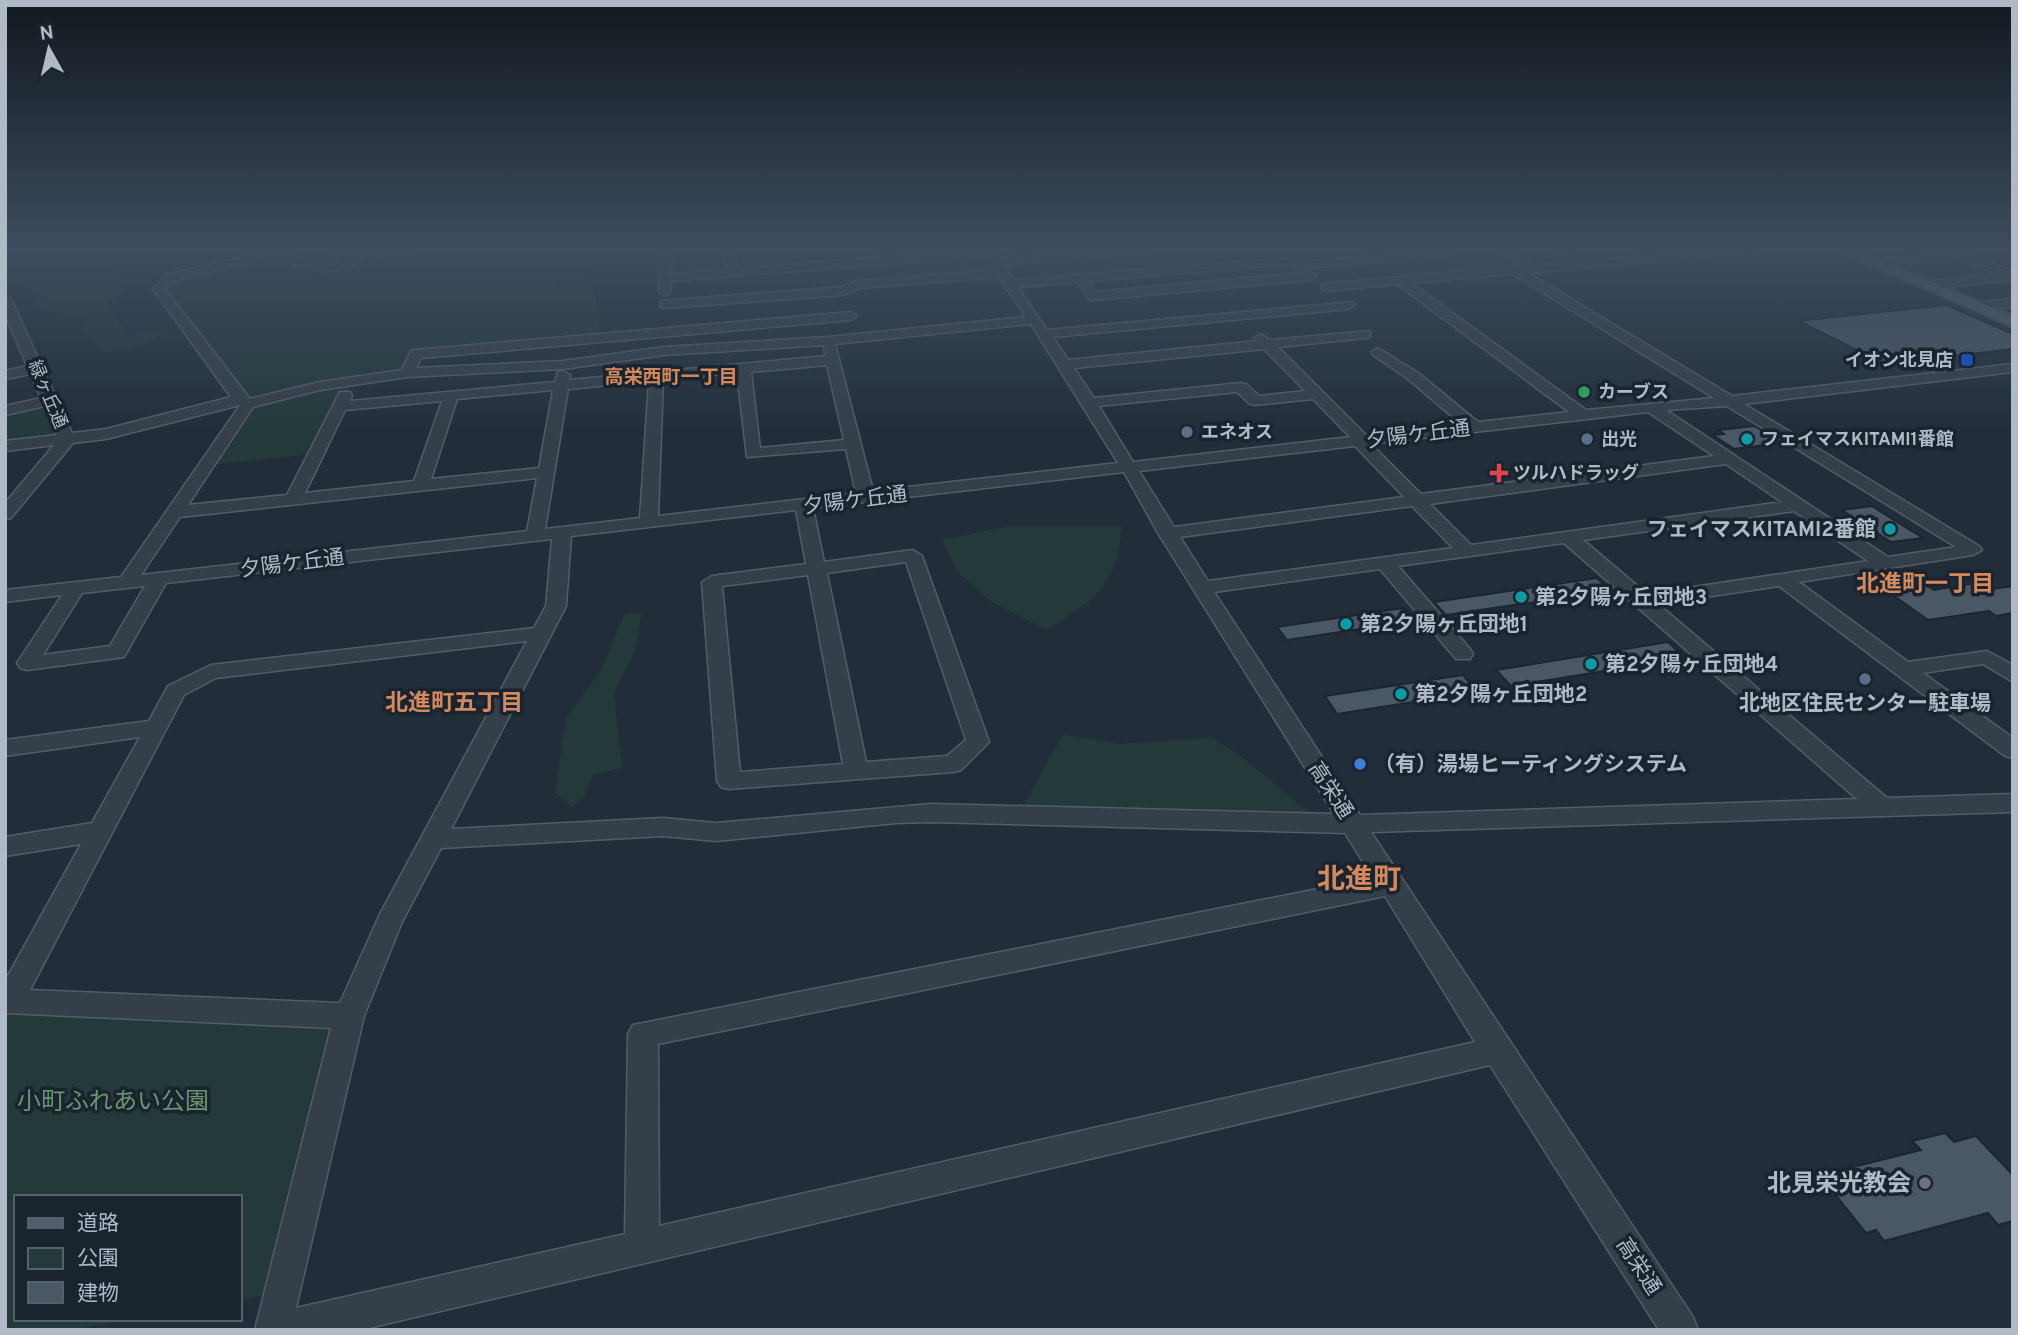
<svg xmlns="http://www.w3.org/2000/svg" width="2018" height="1335" font-family="Overpass,'Noto Sans JP',sans-serif">
  <style>
    .green { fill: #23393a }
    .building { fill: #4a5765; stroke: #1c2630; stroke-width: 2 }
    .lines { fill: none; stroke-linecap: round; stroke-linejoin: round }
    .minor-casing { stroke: #535d67; stroke-width: 3 }
    .major-casing { stroke: #3e4853; stroke-width: 4 }
    .minor { fill: #353f49; fill-rule: evenodd }
    .major { fill: #535e6a; fill-rule: evenodd }
    .transit-dot { fill: #1a4fb4; stroke: #1a242e; stroke-width: 2.5 }
    .leisure-dot { fill: #2e9e5b; stroke: #1a242e; stroke-width: 2.5 }
    .service-dot { fill: #5c6f8a; stroke: #1a242e; stroke-width: 2.5 }
    .culture-dot { fill: #0f9aa8; stroke: #1a242e; stroke-width: 2.5 }
    .health-dot { fill: #e0444e; stroke: #1a242e; stroke-width: 2.5 }
    .shop-dot { fill: #3f7fe0; stroke: #1a242e; stroke-width: 2.5 }
    .worship-dot { fill: #6b7280; stroke: #1a242e; stroke-width: 2.5 }
    .labels { text-anchor: middle; stroke-width: 7; stroke-linejoin: round; paint-order: stroke }
    .far-poi-label { font-size: 18px; font-weight: bold; fill: #b0bac6; stroke: #1a242e; text-anchor: start }
    .far-street-label { font-size: 18px; fill: #b0bac6; stroke: #1a242e }
    .far-neighbourhood-label { font-size: 19px; font-weight: bold; fill: #d3885d; stroke: #1a242e }
    .street-label { font-size: 21px; fill: #b0bac6; stroke: #1a242e }
    .poi-label { font-size: 21px; font-weight: bold; fill: #b0bac6; stroke: #1a242e; text-anchor: start }
    .neighbourhood-label { font-size: 23px; font-weight: bold; fill: #d3885d; stroke: #1a242e }
    .near-park-label { font-size: 24px; fill: #67966e; stroke: #1a242e }
    .near-poi-label { font-size: 24px; font-weight: bold; fill: #b0bac6; stroke: #1a242e; text-anchor: end }
    .near-quarter-label { font-size: 28px; font-weight: bold; fill: #d3885d; stroke: #1a242e }
  </style>
  <rect width="100%" height="100%" fill="#212d39"/>
  <!-- green -->
  <path class="green" d="M5,248L86,250L128,276L120,287L122,295L105,301L127,335L165,329L173,333C149,339 129,352 104,352L82,331L88,321L31,308L42,296C17,283 5,279 5,248Z
    M439,248H539L506,255L553,251L557,291L560,290L554,254L566,253L570,264H585L594,290L602,338L416,354L407,373L352,381L316,454L206,465L248,404L159,289L169,278L270,254L285,257L310,269H330L361,258Z
    M51,400L67,440L5,446V411Z
    M1003,527H1122C1117,586 1097,598 1050,628H1042L990,601L958,572L942,540Z
    M625,613H642L635,650L614,693L622,768L593,774L584,797L572,807L555,793L566,718L601,670Z
    M1063,734L1120,744L1212,738L1237,753L1309,812L1298,818L1020,811Z
    M5,1001L349,1016L282,1292L240,1300V1197H16V1319H132L74,1330H5Z"/>
  <!-- building -->
  <path class="building" d="M1946,305L2013,334V349L1885,364L1798,321Z
    M1755,426L1781,443L1734,449L1713,435L1724,434L1719,430Z
    M1872,506L1881,512L1923,538L1891,542L1842,510Z
    M1912,576L1934,590L1975,583L1986,590L2013,586V613L1996,616L1989,611L1928,620L1873,581Z
    M1597,578L1611,591L1446,615L1434,602Z
    M1403,608L1414,621L1287,640L1277,627Z
    M1668,642L1685,658L1511,686L1496,670Z
    M1463,675L1477,692L1337,714L1325,696Z
    M1945,1133L1954,1142L1976,1136L2013,1175V1221L1998,1225L1988,1213L1884,1241L1876,1230L1866,1233L1835,1194L1844,1192L1829,1173L1921,1150L1912,1141Z"/>
  <g class="lines">
    <defs>
      <path id="minor" d="M320,248H333L343,254L393,248H429L424,251L367,258L351,267L324,272L270,257L173,281L165,289L250,399L320,382L402,370L411,351L416,350L851,312L857,316L851,320L421,358L416,368L563,361L664,347L828,337L1026,317L999,277L859,288L843,295L665,308L661,307V301L841,287L857,281L995,270L985,256L671,281V292L665,296L659,292V248H671V274L726,270L723,248H735L737,269L981,248H992L999,258L1114,248H1162L1157,251L1003,265L1013,280L1291,258L1296,262L1454,250V254L1450,255L1297,269L1292,264L1089,281L1096,292L1311,272L1317,276L1311,280L1093,300L1089,299L1077,282L1018,287L1047,330L1353,302L1355,305L1349,309L1053,337L1068,360L1257,341L1254,338L1261,334L1270,340L1370,331V337L1365,338L1278,347L1366,435L1461,424L1408,379L1373,355L1371,352L1378,348L1418,373L1478,422L1569,412L1397,284L1326,291L1322,290V284L1520,266L1493,248H1507L1534,265L1567,262L1546,248C1565,248 1573,261 1585,260C1647,258 1707,248 1768,248L1763,251L1528,273L1732,396L2013,364V372L1744,404L1979,546L1982,550L1973,555L1799,582L1908,662L1987,651L2013,665V682L1983,664L1923,673L2013,738V758L2005,756L1779,586L1658,604L1887,798L2013,794V812L1371,832L1693,1317L1698,1330H1659L1490,1065L360,1330H255L331,1028L5,1013V981L81,844L5,856V837L92,823L140,737L5,756V740L149,721L168,686L211,665L534,628L546,606L552,539L166,583L124,657L27,670L20,668L17,663L62,595L5,602V590L121,577L240,405L106,439L73,443L11,518L5,519V503L54,445L5,451V441L57,435L45,406L5,415V406L41,398L31,374L5,379V371L27,366L5,314V295L11,299L72,433L106,429L231,397L153,289L165,275L270,251L324,265L345,261L337,260ZM1513,274L1714,398L1586,410L1411,283ZM1031,324L1118,463L873,491L835,344ZM824,345L825,356L569,380L570,375L563,371L558,372L555,382L350,401L352,395L350,392H340L287,495L188,505L253,407L320,390L407,377L563,369L664,355ZM1264,349L1305,391L1259,396L1246,384L1241,383L1094,398L1074,368ZM827,365L844,440L760,448L751,372ZM737,373L747,457L846,449L856,493L658,516L663,380ZM649,381L640,518L545,529L568,389ZM553,390L539,468L431,479L457,399ZM1237,392L1250,404L1255,405L1313,399L1350,437L1133,462L1099,406ZM442,401L414,481L305,493L345,410ZM1727,406L1956,547L1888,557L1666,410ZM1648,412L1714,456L1421,494L1371,444ZM1355,446L1404,497L1174,527L1139,471ZM1726,464L1782,502L1471,545L1430,504ZM1124,472L1158,533L1334,814L931,804L716,823L663,818L451,829L566,606L571,536L796,510L806,564L712,576L702,582L717,781L721,787L729,789L953,772L961,770L989,742L922,556L913,550L824,562L813,508ZM537,478L527,531L141,575L180,517ZM1412,506L1453,548L1208,581L1180,537ZM1794,511L1868,561L1647,594L1583,540ZM1564,543L1857,799L1360,815L1214,592L1380,569L1456,659H1470L1473,654L1470,649L1398,566ZM906,562L966,740L947,756L866,762L827,573ZM808,575L843,764L740,772L722,586ZM145,586L110,646L43,655L82,593ZM527,641L380,914L340,1003L30,990L184,695L216,678ZM931,822L1345,833L1373,878L633,1025L628,1034L625,1234L296,1308L364,1016L402,922L441,848L663,836L716,841L896,823ZM1385,896L1475,1042L659,1226L658,1044Z
        M1842,248H1883C1873,254 1849,257 1839,251Z
        M1944,248H1955L2013,272V280L1924,289L1918,285L1920,282L1997,274L1960,259L1883,265L1877,262L1883,259L1946,253Z
        M2013,299V307L1976,311L1970,307L1976,303Z"/>
      <path id="major" d="M1831,248H1852L2013,316V327Z"/>
    </defs>
    <!-- minor casing -->
    <use href="#minor" class="minor-casing"/>
    <!-- major casing -->
    <use href="#major" class="major-casing"/>
    <!-- minor -->
    <use href="#minor" class="minor"/>
    <!-- major -->
    <use href="#major" class="major"/>
  </g>
  <!-- sky -->
  <linearGradient id="sky" x2="0" y2="1"><stop stop-color="#12191f"/><stop offset="0.57" stop-color="#3d4c5f"/><stop offset="1" stop-color="#3d4c5f" stop-opacity="0"/></linearGradient>
  <rect width="2018" height="435" fill="url(#sky)"/>
  <!-- markers -->
  <rect class="transit-dot" x="1960" y="353" width="14" height="14" rx="3.5"/>
  <circle class="leisure-dot" cx="1584" cy="392" r="7"/>
  <g class="service-dot">
    <circle cx="1187" cy="432" r="7"/>
    <circle cx="1587" cy="439" r="7"/>
    <circle cx="1865" cy="679" r="7"/>
  </g>
  <g class="culture-dot">
    <circle cx="1747" cy="439" r="7"/>
    <circle cx="1890" cy="529" r="7"/>
    <circle cx="1521" cy="597" r="7"/>
    <circle cx="1346" cy="624" r="7"/>
    <circle cx="1591" cy="664" r="7"/>
    <circle cx="1401" cy="694" r="7"/>
  </g>
  <path class="health-dot" d="M1495.5 462.5h7v7h7v7h-7v7h-7v-7h-7v-7h7z"/>
  <circle class="shop-dot" cx="1360" cy="764" r="7"/>
  <circle class="worship-dot" cx="1925" cy="1183" r="7"/>
  <g class="labels">
    <!-- far-poi labels -->
    <g class="far-poi-label">
      <text x="1953" y="366" text-anchor="end">イオン北見店</text>
      <text x="1598" y="398">カーブス</text>
      <text x="1201" y="438">エネオス</text>
      <text x="1601" y="445">出光</text>
      <text x="1761" y="445">フェイマスKITAMI1番館</text>
      <text x="1513" y="479">ツルハドラッグ</text>
    </g>
    <!-- far-street labels -->
    <g class="far-street-label">
      <text transform="translate(48 394) rotate(67)" y="6">緑ヶ丘通</text>
    </g>
    <!-- far-neighbourhood labels -->
    <g class="far-neighbourhood-label">
      <text x="671" y="383">高栄西町一丁目</text>
    </g>
    <!-- street labels -->
    <g class="street-label">
      <text transform="translate(1418 434) rotate(-7)" y="7">夕陽ケ丘通</text>
      <text transform="translate(855 500) rotate(-7)" y="7">夕陽ケ丘通</text>
      <text transform="translate(292 563) rotate(-7)" y="7">夕陽ケ丘通</text>
      <text transform="translate(1331 790) rotate(57)" y="7">高栄通</text>
      <text transform="translate(1639 1266) rotate(57)" y="7">高栄通</text>
    </g>
    <!-- poi labels -->
    <g class="poi-label">
      <text x="1876" y="536" text-anchor="end">フェイマスKITAMI2番館</text>
      <text x="1535" y="604">第2夕陽ヶ丘団地3</text>
      <text x="1360" y="631">第2夕陽ヶ丘団地1</text>
      <text x="1605" y="671">第2夕陽ヶ丘団地4</text>
      <text x="1415" y="701">第2夕陽ヶ丘団地2</text>
      <text x="1865" y="710" text-anchor="middle">北地区住民センター駐車場</text>
      <text x="1374" y="771">（有）湯場ヒーティングシステム</text>
    </g>
    <!-- neighbourhood labels -->
    <g class="neighbourhood-label">
      <text x="1925" y="591">北進町一丁目</text>
      <text x="454" y="710">北進町五丁目</text>
    </g>
    <!-- near-park labels -->
    <g class="near-park-label">
      <text x="113" y="1109">小町ふれあい公園</text>
    </g>
    <!-- near-poi labels -->
    <g class="near-poi-label">
      <text x="1911" y="1191">北見栄光教会</text>
    </g>
    <!-- near-quarter labels -->
    <g class="near-quarter-label">
      <text x="1359" y="888">北進町</text>
    </g>
  </g>
  <!-- border -->
  <rect width="2018" height="1335" fill="none" stroke="#b0bac6" stroke-width="14"/>
  <!-- legend -->
  <rect x="14" y="1195" width="228" height="126" fill="#1a242e" stroke="#56606b" stroke-width="2"/>
  <rect x="28" y="1218" width="35" height="10" fill="#535e6a" stroke="#56606b" stroke-width="2"/>
  <text x="77" y="1230" font-size="21" fill="#b0bac6">道路</text>
  <rect x="28" y="1248" width="35" height="21" fill="#23393a" stroke="#56606b" stroke-width="2"/>
  <text x="77" y="1265" font-size="21" fill="#b0bac6">公園</text>
  <rect x="28" y="1282" width="35" height="21" fill="#4a5765" stroke="#56606b" stroke-width="2"/>
  <text x="77" y="1300" font-size="21" fill="#b0bac6">建物</text>
  <!-- north arrow -->
  <g transform="translate(49 49) rotate(352)" stroke="#1a242e" stroke-width="5" paint-order="stroke">
  <path d="M0-5L12 26L0 18L-12 26Z" fill="#b0bac6"/>
  <text y="-10" font-size="19" font-weight="bold" text-anchor="middle" fill="#b0bac6">N</text>
  </g>
</svg>
